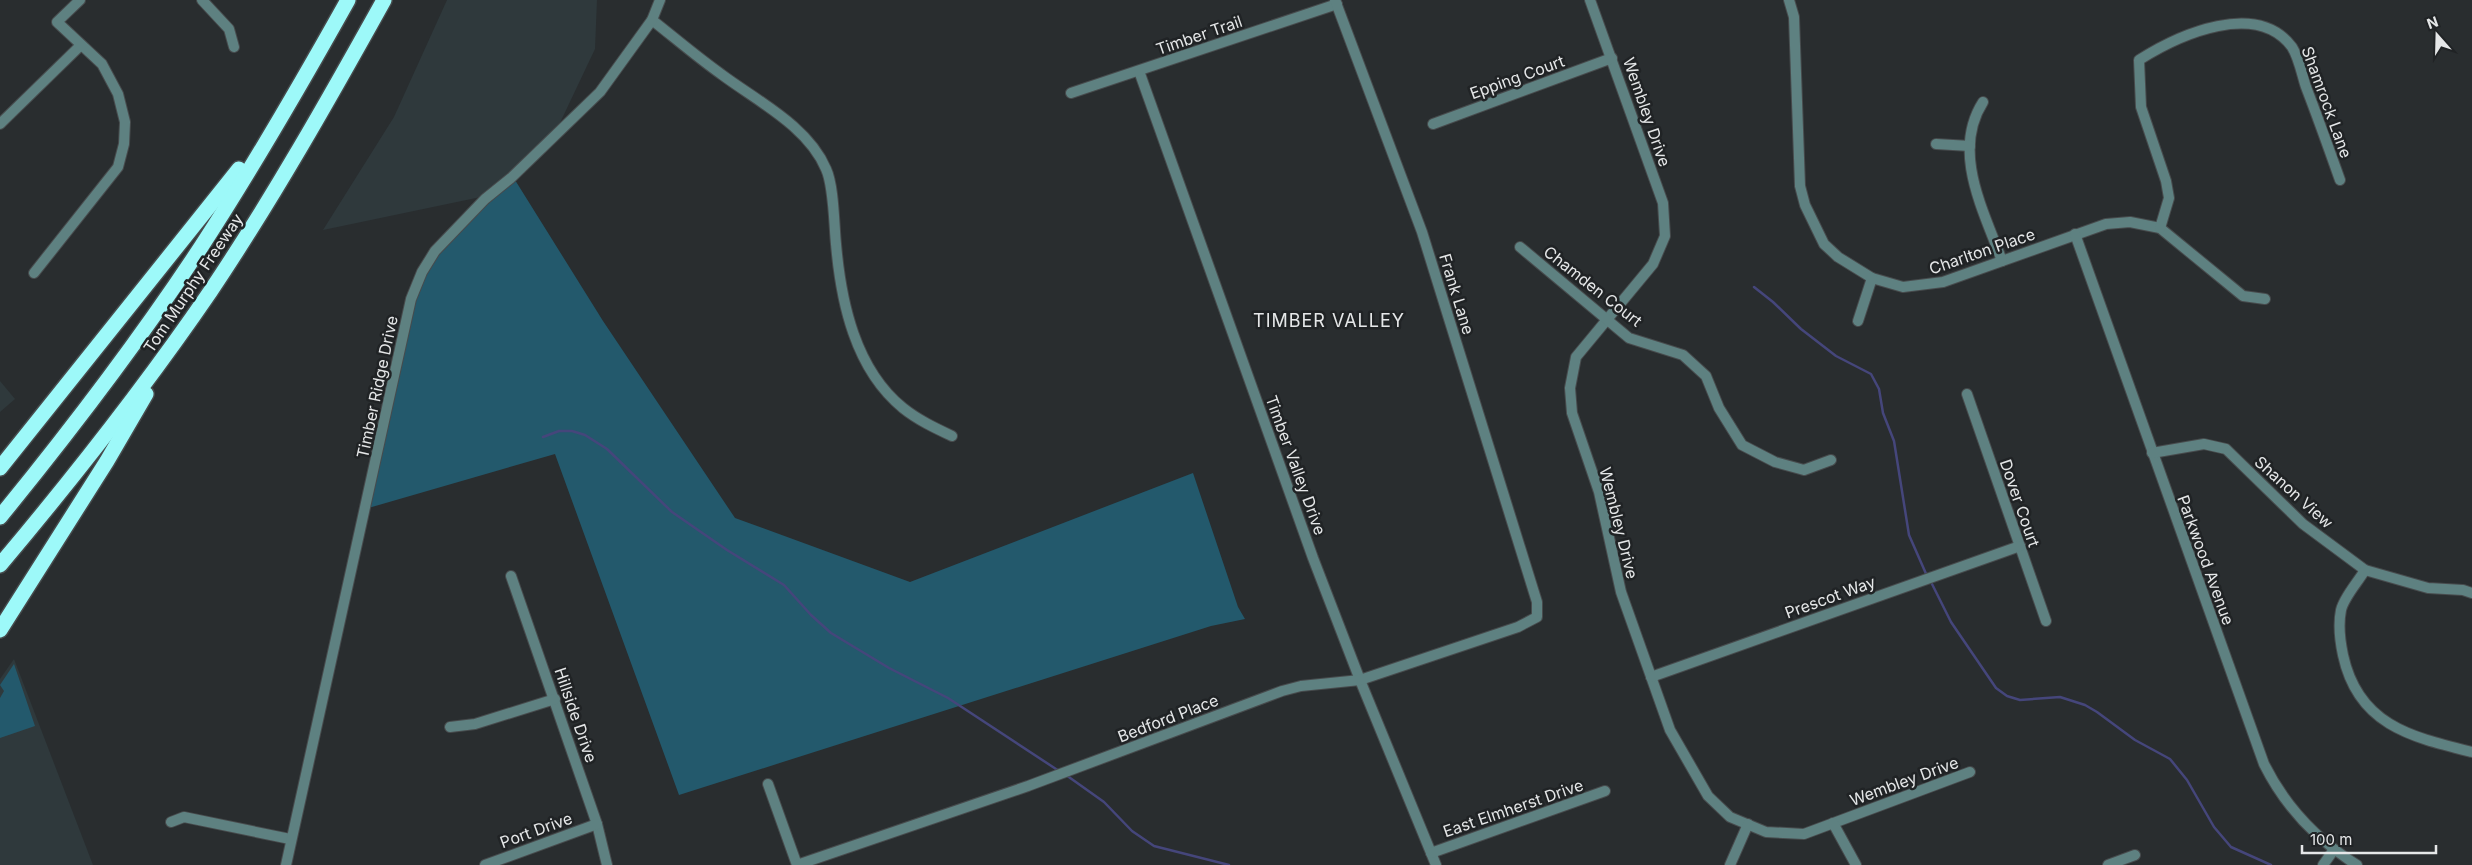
<svg xmlns="http://www.w3.org/2000/svg" width="2472" height="865" viewBox="0 0 2472 865" font-family="Inter,sans-serif">
<rect width="100%" height="100%" fill="#292d2f"/>
<g fill="#2f393c">
<polygon points="447,0 597,0 595,49 558,127 495,194 323,230 394,117"/>
<polygon points="0,381 15,399 0,412"/>
<polygon points="14,659 93,865 0,865 0,679"/>
</g>
<g fill="#23596c">
<polygon points="515,180 603,321 735,518 910,582 1193,473 1238,607 1245,619 1211,626 679,795 555,454 365,509 411,299 435,251"/>
<polygon points="14,664 35,726 0,738 0,698 4,691 0,685"/>
</g>
<g fill="none" stroke-linecap="round" stroke-linejoin="round">
<g stroke="#45467b" stroke-width="2.5">
<polyline points="1754,287 1773,302 1801,329 1836,356 1871,374 1879,389 1883,413 1894,441 1909,535 1927,576"/>
<polyline points="543,437 559,431 572,431 585,435 607,449 672,512 727,550 784,585 811,615 831,633 889,668 948,698 1059,771"/>
<polyline points="1930,580 1951,622 1996,688 2007,696 2020,700 2060,697 2085,705 2097,712 2135,740 2170,759 2187,780 2214,827 2231,847 2271,865"/>
<polyline points="1066,775 1104,802 1132,831 1154,846 1229,865"/>
</g>
<g stroke="#474b4d" stroke-width="12">
<g id="street">
<polyline points="202,0 229,29 234,47"/>
<polyline points="1590,0 1663,203 1665,236 1653,264 1576,357 1570,388 1572,413 1599,492 1621,592 1670,730 1708,796 1730,817 1766,832 1804,834 1970,772"/>
<polyline points="1789,0 1794,17 1800,186 1805,205 1824,244 1838,257 1872,278 1903,287 1943,282 2106,224 2130,222 2160,228 2243,296 2265,299"/>
<path d="M652 20C675 38 697 57 721 74 757 101 808 126 826 169 834 186 834 225 836 244 841 302 855 369 903 408 918 420 935 428 952 436"/>
<polyline points="1139,71 1313,558 1360,680 1436,865"/>
<polyline points="1071,93 1337,4"/>
<path d="M1983 102C1951 152 1984 211 2002 261"/>
<polyline points="0,124 81,45"/>
<polyline points="1433,124 1612,58"/>
<polyline points="1936,144 1970,146"/>
<path d="M2160 228 2169 198 2166 181 2141 107 2139 60C2180 34 2257 0 2292 47 2299 58 2302 75 2306 87 2318 118 2329 149 2340 180"/>
<path d="M2075 234 2264 764C2285 806 2317 840 2357 865"/>
<polyline points="1520,247 1629,338 1683,355 1706,376 1719,408 1742,445 1775,462 1804,470 1831,460"/>
<polyline points="34,273 118,167 124,144 125,122 118,94 102,64 57,22 80,0"/>
<polyline points="1858,321 1872,278"/>
<polyline points="1967,394 2046,621"/>
<polyline points="2152,453 2204,444 2226,449 2303,524 2365,570 2428,588 2463,590 2472,593"/>
<path d="M2365 570C2358 582 2344 597 2341 610 2338 625 2340 641 2343 655 2358 725 2411 737 2472 752"/>
<polyline points="511,576 597,824 607,865"/>
<polyline points="1651,677 2020,546"/>
<polyline points="450,727 475,724 555,699"/>
<polyline points="768,784 797,865"/>
<polyline points="171,822 184,817 290,839"/>
<polyline points="1833,823 1856,865"/>
<polyline points="1431,853 1605,791"/>
<polyline points="286,865 411,299 422,272 435,251 485,199 511,178 600,92 652,20 660,0"/>
<polyline points="485,865 597,824"/>
<polyline points="797,865 1028,786 1282,691 1301,686 1360,680 1518,627 1537,617 1537,602 1422,232 1335,0"/>
<polyline points="1730,865 1748,824"/>
<polyline points="2108,865 2135,855"/>
<polyline points="2323,865 2333,851"/>
</g>
</g>
<g stroke="#474b4d" stroke-width="18">
<g id="highway">
<polyline points="0,468 239,169"/>
<path d="M0 517C71 430 139 341 201 247 253 167 301 84 348 0"/>
<path d="M0 565C74 477 145 387 210 292 273 198 329 99 384 0"/>
<polyline points="0,630 107,461 146,394"/>
</g>
</g>
<use href="#street" stroke="#5e8181" stroke-width="10"/>
<use href="#highway" stroke="#9df9f9" stroke-width="15"/>
</g>
<g text-anchor="middle" stroke-width="5" stroke-linejoin="round" paint-order="stroke">
<g font-size="16" fill="#e5e7e8" stroke="#202325">
<text transform="translate(1199 35) rotate(-19)" y="6">Timber Trail</text>
<text transform="translate(1517 77) rotate(-20)" y="6">Epping Court</text>
<text transform="translate(2327 102) rotate(70)" y="6">Shamrock Lane</text>
<text transform="translate(1647 112) rotate(71)" y="6">Wembley Drive</text>
<text transform="translate(1982 251) rotate(-19)" y="6">Charlton Place</text>
<text transform="translate(193 283) rotate(-56)" y="6">Tom Murphy Freeway</text>
<text transform="translate(1593 286) rotate(38)" y="6">Chamden Court</text>
<text transform="translate(1457 294) rotate(73)" y="6">Frank Lane</text>
<text transform="translate(377 387) rotate(-78)" y="6">Timber Ridge Drive</text>
<text transform="translate(1296 465) rotate(70)" y="6">Timber Valley Drive</text>
<text transform="translate(2294 492) rotate(42)" y="6">Shanon View</text>
<text transform="translate(2020 503) rotate(71)" y="6">Dover Court</text>
<text transform="translate(1619 523) rotate(76)" y="6">Wembley Drive</text>
<text transform="translate(2206 560) rotate(70)" y="6">Parkwood Avenue</text>
<text transform="translate(1830 597) rotate(-20)" y="6">Prescot Way</text>
<text transform="translate(576 715) rotate(71)" y="6">Hillside Drive</text>
<text transform="translate(1168 718) rotate(-21)" y="6">Bedford Place</text>
<text transform="translate(1904 781) rotate(-20)" y="6">Wembley Drive</text>
<text transform="translate(1513 808) rotate(-19)" y="6">East Elmherst Drive</text>
<text transform="translate(536 830) rotate(-20)" y="6">Port Drive</text>
</g>
<g font-size="18" letter-spacing="1" fill="#e5e7e8" stroke="#202325">
<text x="1329" y="327">TIMBER VALLEY</text>
</g>
</g>
<g transform="translate(2437 35) rotate(340)" stroke="#202325" stroke-width="4" paint-order="stroke">
<path d="M0-4L9 19L0 12L-9 19Z" fill="#e5e7e8"/>
<text y="-8" font-size="14" font-weight="bold" text-anchor="middle" fill="#e5e7e8">N</text>
</g>
<path d="M2302 845v8h134v-8" fill="none" stroke="#e5e7e8" stroke-width="2.5"/>
<text x="2310" y="845" font-size="15" fill="#e5e7e8" stroke="#202325" stroke-width="4" paint-order="stroke">100 m</text>
</svg>
